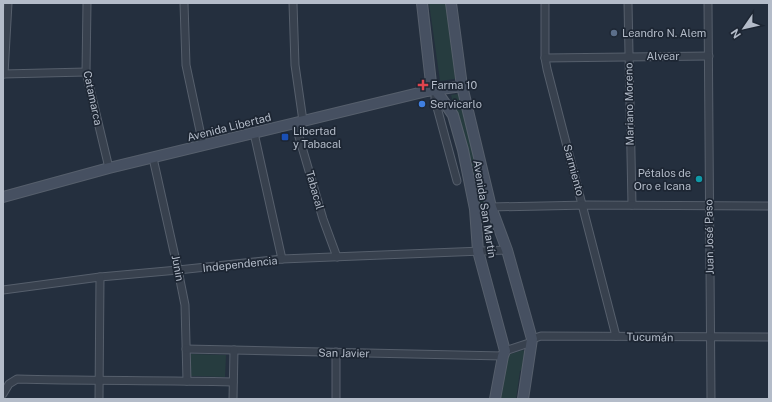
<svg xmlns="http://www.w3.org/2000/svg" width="772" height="402" viewBox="0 0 772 402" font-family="'Public Sans',sans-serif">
<rect width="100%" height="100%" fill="#242f3e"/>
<g fill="#263c3f">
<polygon points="429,3 449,3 461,78 440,81"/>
<polygon points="458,94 490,205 479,205 451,95"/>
<polygon points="522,350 525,351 525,368 520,371 516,399 499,399 508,355"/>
<polygon points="191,354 226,355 225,377 191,376"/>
</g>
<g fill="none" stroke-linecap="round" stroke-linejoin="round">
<g stroke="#565f6c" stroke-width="9">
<g id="street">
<polyline points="87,3 86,72 109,168"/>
<polyline points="184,3 186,65 203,145"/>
<polyline points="293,3 295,65 303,121"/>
<polyline points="545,3 545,58 547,69 616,336"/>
<polyline points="628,3 632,205"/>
<polyline points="708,3 711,399"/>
<polyline points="545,58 709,56"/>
<polyline points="3,74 86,72"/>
<polyline points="4,74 8,3"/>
<polyline points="435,90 435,100 457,181"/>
<polyline points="295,123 323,219 337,257"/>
<polyline points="254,133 282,259"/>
<polyline points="153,158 178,270 185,305 187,381"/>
<polyline points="475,209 491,207 588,205 769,206"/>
<polyline points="3,290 100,277 178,270 282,259 507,250"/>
<polyline points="532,339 541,336 769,337"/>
<polyline points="186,349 503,356"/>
<polyline points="505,351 532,342"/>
<polyline points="336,352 336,399"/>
<path d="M3 394 9 384 17 379C89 381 162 380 233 382"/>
<polyline points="99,399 100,277"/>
<polyline points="233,399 234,350"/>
</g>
</g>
<g stroke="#565f6c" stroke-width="12">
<g id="secondary">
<polyline points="422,3 431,83 453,115 463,150 475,209 478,251 505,351 503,356 495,399"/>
<polyline points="451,3 462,86 491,207 507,250 532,339 523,399"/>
<polyline points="3,197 109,168 295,123 427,91 462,86"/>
</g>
</g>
<use href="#street" stroke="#38414e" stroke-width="7"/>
<use href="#secondary" stroke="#465061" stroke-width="10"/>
</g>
<circle fill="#5c6f8a" stroke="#1d2633" stroke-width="1.5" cx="614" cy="33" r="4"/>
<path fill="#e0444e" stroke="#1d2633" stroke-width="1.5" d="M421 79h4v4h4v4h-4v4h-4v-4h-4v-4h4z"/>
<circle fill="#3f7fe0" stroke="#1d2633" stroke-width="1.5" cx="422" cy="104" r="4"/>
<rect fill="#1a4fb4" stroke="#1d2633" stroke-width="1.5" x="281" y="133" width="8" height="8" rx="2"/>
<circle fill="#0f9aa8" stroke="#1d2633" stroke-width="1.5" cx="699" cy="179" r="4"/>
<g text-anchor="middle" stroke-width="3.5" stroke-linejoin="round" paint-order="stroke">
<g font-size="11" fill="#b4bcc9" stroke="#1d2633" text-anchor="start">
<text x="622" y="37">Leandro N. Alem</text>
<text x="431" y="89">Farma 10</text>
<text x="430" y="108">Servicarlo</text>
<text x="293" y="135">Libertad<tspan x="293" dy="13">y Tabacal</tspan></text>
<text x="691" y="177" text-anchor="end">Pétalos de<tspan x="691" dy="13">Oro e Icana</tspan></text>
</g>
<g font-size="11" fill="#b4bcc9" stroke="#1d2633">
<text x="663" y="60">Alvear</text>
<text transform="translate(93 98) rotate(78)" y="4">Catamarca</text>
<text transform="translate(629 104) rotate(-91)" y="4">Mariano Moreno</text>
<text transform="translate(229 127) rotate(-14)" y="4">Avenida Libertad</text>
<text transform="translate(574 170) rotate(75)" y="4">Sarmiento</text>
<text transform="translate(315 190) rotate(74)" y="4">Tabacal</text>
<text transform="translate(485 209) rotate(81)" y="4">Avenida San Martín</text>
<text transform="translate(709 237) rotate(-91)" y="4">Juan José Paso</text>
<text transform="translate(240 264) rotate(-6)" y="4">Independencia</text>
<text transform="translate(178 268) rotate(79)" y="4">Junin</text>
<text transform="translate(650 337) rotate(1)" y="4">Tucumán</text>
<text transform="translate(344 353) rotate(1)" y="4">San Javier</text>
</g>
</g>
<rect width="772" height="402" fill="none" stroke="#b4bcc9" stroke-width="8"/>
<g transform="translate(744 28) rotate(236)" stroke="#1d2633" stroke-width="3" paint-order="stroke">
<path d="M0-3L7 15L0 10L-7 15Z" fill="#b4bcc9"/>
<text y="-6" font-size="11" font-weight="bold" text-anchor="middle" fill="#b4bcc9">N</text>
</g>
</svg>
